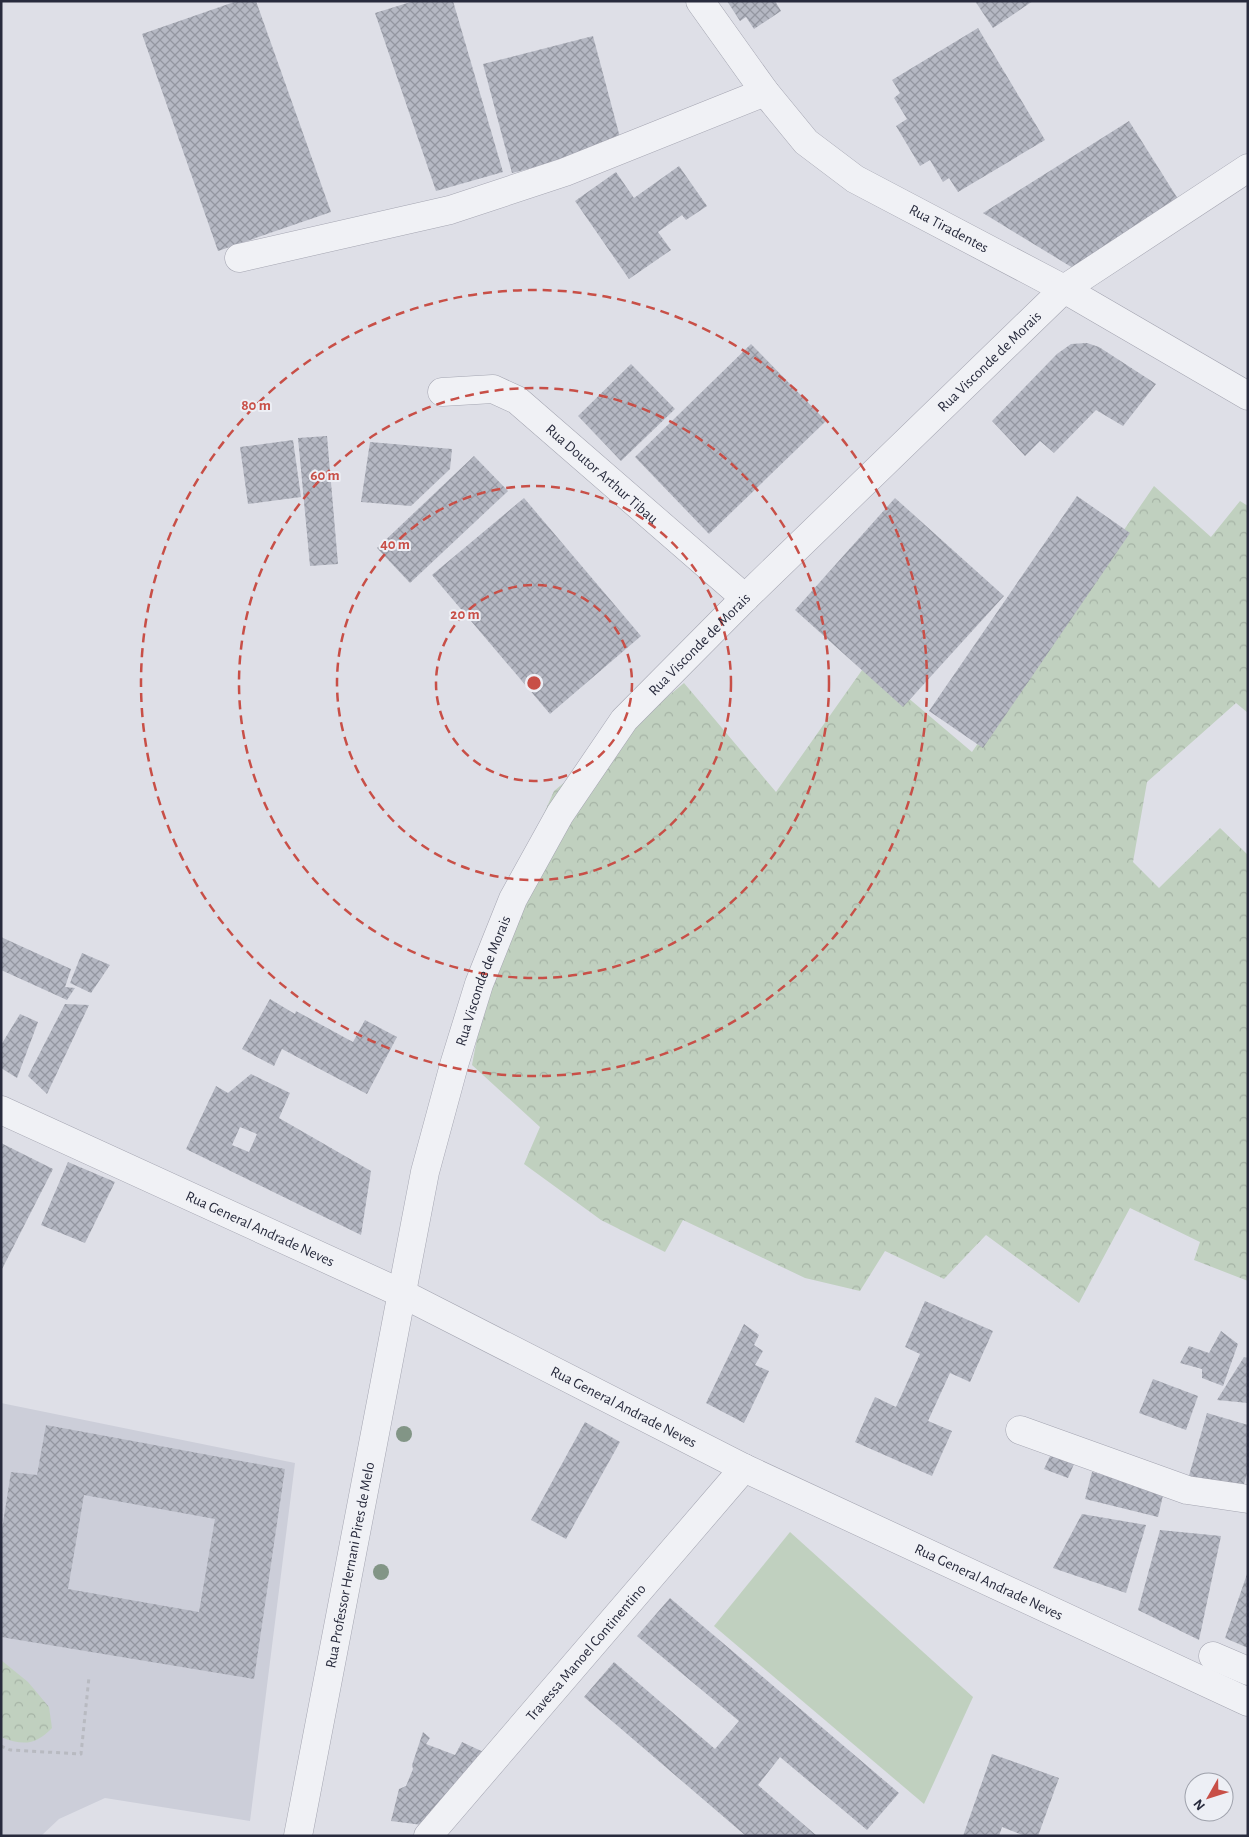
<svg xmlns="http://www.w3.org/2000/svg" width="1249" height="1837" viewBox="0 0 1249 1837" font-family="'Alegreya Sans',sans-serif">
<defs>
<pattern id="forest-crowns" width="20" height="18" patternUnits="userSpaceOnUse" patternTransform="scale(1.25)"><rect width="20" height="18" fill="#c0d0bf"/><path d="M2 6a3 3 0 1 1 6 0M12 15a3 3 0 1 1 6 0" fill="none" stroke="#a5b3a5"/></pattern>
<pattern id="building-cross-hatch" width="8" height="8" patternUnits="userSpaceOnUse" patternTransform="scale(1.25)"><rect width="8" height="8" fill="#b5b8c3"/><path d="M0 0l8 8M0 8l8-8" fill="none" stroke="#9396a0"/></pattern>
</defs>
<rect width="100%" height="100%" fill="#dedfe7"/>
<polygon fill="#ccced9" points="1,1403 295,1463 250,1821 105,1798 59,1819 41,1836 1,1836"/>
<g fill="url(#forest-crowns)">
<polygon points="1154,486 1211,537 1240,501 1248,506 1248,713 1236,703 1147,782 1133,862 1159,888 1220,828 1248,855 1248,1281 1194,1260 1200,1242 1130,1208 1079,1303 986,1235 944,1279 885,1251 860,1291 805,1278 683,1220 665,1252 601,1220 524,1164 540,1127 472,1065 501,910 554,791 684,683 776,792 867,663 972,752"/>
<path d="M1 1660 28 1682 49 1707 52 1728C36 1745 23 1746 1 1737Z"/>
</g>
<polygon fill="#c0d0bf" points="790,1532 973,1697 924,1804 714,1626"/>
<g fill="url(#building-cross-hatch)" fill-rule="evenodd">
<polygon points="237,1 256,1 331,212 218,251 142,34"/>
<polygon points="414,1 453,1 503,172 436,191 375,13"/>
<polygon points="727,1 775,1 781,11 754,29 746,17 740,21"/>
<polygon points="975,1 1033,1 993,28"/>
<polygon points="978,28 1045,140 958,192 949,178 943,182 930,160 920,166 896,126 907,119 894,98 900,93 892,80"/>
<polygon points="593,36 622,145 512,173 483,64"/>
<polygon points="1129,121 1178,199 1073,268 983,213"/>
<polygon points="679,166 707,206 686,220 682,215 658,232 671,250 629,279 575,201 616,172 634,198"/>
<polygon points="1087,343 1099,347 1156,384 1123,426 1096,410 1054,453 1040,441 1025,456 992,421 1057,354 1071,344"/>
<polygon points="751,344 826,421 709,534 635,457"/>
<polygon points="631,364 675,409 621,461 578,416"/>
<polygon points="327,436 338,564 310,566 298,438"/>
<polygon points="293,440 301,497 248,504 240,447"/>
<polygon points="370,442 452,449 450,469 411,506 361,502"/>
<polygon points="474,456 508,491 410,583 377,548"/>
<polygon points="1077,496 1130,533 983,748 929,711"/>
<polygon points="524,498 641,636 550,714 432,575"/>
<polygon points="895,498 1004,596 903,707 795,610"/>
<polygon points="1,937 71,969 65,987 75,988 67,1000 1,970"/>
<polygon points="82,953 110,965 91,993 70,983"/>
<polygon points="270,999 295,1014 296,1011 353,1042 365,1020 397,1037 367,1094 282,1049 274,1066 242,1049"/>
<polygon points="65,1004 89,1005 47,1094 28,1076"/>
<polygon points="20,1014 38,1022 17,1078 1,1068 1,1045"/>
<path d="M251 1074 290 1093 279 1118 371 1171 361 1235 186 1149 216 1086 228 1093ZM240 1127 257 1134 249 1152 232 1145Z"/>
<polygon points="1,1143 53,1169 1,1271"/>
<polygon points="68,1162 115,1182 85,1243 41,1225"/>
<polygon points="925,1301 993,1331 970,1382 950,1373 928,1421 952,1431 932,1476 855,1442 875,1397 896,1407 920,1354 905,1347"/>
<polygon points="744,1324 759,1335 754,1345 763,1351 755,1365 769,1371 744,1423 706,1403"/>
<polygon points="1221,1331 1238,1344 1223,1386 1202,1378 1202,1369 1180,1363 1189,1346 1209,1353"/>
<polygon points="1244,1357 1248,1358 1248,1403 1217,1400"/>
<polygon points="1153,1379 1198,1396 1186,1430 1139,1413"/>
<polygon points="1207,1413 1248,1425 1248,1470 1241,1495 1188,1479"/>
<polygon points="585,1422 620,1442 566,1539 531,1520"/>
<path d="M46 1425 285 1469 254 1679 1 1637V1536L11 1472 37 1475ZM84 1495 215 1519 199 1612 68 1589Z"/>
<polygon points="1051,1454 1074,1464 1068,1478 1044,1469"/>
<polygon points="1092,1472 1164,1491 1158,1517 1085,1499"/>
<polygon points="1082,1514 1146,1525 1126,1593 1053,1568"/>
<polygon points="1160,1530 1221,1536 1199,1640 1138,1610"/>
<polygon points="1247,1574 1248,1574 1248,1648 1225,1638"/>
<polygon points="670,1598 899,1793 867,1830 780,1757 758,1785 817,1836 746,1836 584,1697 614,1662 715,1749 739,1721 637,1636"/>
<polygon points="423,1732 430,1738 426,1744 455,1755 462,1742 492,1756 430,1826 391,1821 399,1789 406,1786 413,1769 412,1765"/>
<polygon points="992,1754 1059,1778 1038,1836 1025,1836 1002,1827 999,1836 963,1836"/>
</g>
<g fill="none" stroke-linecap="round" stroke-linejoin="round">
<g stroke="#a4a5b1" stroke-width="29">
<g id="minor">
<path id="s1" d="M700 1 765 92 806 142 855 179 1064 289 1248 396"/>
<polyline points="239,258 450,210 565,172 765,92"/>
<path id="s2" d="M442 392 493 389 517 400 745 598"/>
<path id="s3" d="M1 1110 401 1293 744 1468 1248 1702"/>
<polyline points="1020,1430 1187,1490 1248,1499"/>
<polyline points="1213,1656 1248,1671"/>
<path id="s4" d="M298 1836 425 1172 454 1065 479 984 513 899 560 814 624 720 745 598 1064 289 1248 168"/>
<path id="s5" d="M428 1836 744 1468"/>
</g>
</g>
<polyline stroke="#b8bac1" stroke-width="3" stroke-dasharray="4 4" stroke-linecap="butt" points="1,1746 10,1750 81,1754 89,1677"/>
<use href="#minor" stroke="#f0f1f5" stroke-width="28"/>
</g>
<g fill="#829586">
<circle cx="404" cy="1434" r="8"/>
<circle cx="381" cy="1572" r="8"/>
</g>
<g fill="none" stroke="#c84f47" stroke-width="2.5" stroke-dasharray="9 6">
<circle cx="534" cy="683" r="98"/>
<circle cx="534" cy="683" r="197"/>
<circle cx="534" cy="683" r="295"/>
<circle cx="534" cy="683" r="393"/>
</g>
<g text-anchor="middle" stroke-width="4" stroke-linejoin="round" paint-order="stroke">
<g font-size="15" fill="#282b3d" stroke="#edeff5">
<text dy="5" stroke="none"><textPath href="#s1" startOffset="344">Rua Tiradentes</textPath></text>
<text dy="5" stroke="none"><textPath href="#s4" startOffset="1686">Rua Visconde de Morais</textPath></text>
<text dy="5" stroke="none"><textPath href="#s2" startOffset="190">Rua Doutor Arthur Tibau</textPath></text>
<text dy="5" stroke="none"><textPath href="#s4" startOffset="1281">Rua Visconde de Morais</textPath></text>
<text dy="5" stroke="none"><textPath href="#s4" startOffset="876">Rua Visconde de Morais</textPath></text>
<text dy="5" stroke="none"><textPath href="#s3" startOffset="285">Rua General Andrade Neves</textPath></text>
<text dy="5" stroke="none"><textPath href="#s3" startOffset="690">Rua General Andrade Neves</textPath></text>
<text dy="5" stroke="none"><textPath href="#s4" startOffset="276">Rua Professor Hernani Pires de Melo</textPath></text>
<text dy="5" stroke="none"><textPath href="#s3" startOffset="1095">Rua General Andrade Neves</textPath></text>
<text dy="5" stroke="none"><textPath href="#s5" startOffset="242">Travessa Manoel Continentino</textPath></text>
</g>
</g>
<circle cx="534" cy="683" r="8" fill="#c84f47" stroke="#edeff5" stroke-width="2.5"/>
<g font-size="15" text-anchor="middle" font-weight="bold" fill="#c84f47" stroke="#edeff5" stroke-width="4" stroke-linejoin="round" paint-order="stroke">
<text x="256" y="410">80 m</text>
<text x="325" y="480">60 m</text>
<text x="395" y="549">40 m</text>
<text x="465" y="619">20 m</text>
</g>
<rect width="1249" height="1837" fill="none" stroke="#282b3d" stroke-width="5"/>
<g transform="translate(1209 1797) rotate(231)"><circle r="24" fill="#edeff5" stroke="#9ea1ab"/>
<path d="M0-4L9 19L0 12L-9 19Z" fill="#c84f47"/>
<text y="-8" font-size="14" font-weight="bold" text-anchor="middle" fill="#282b3d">N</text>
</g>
</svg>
